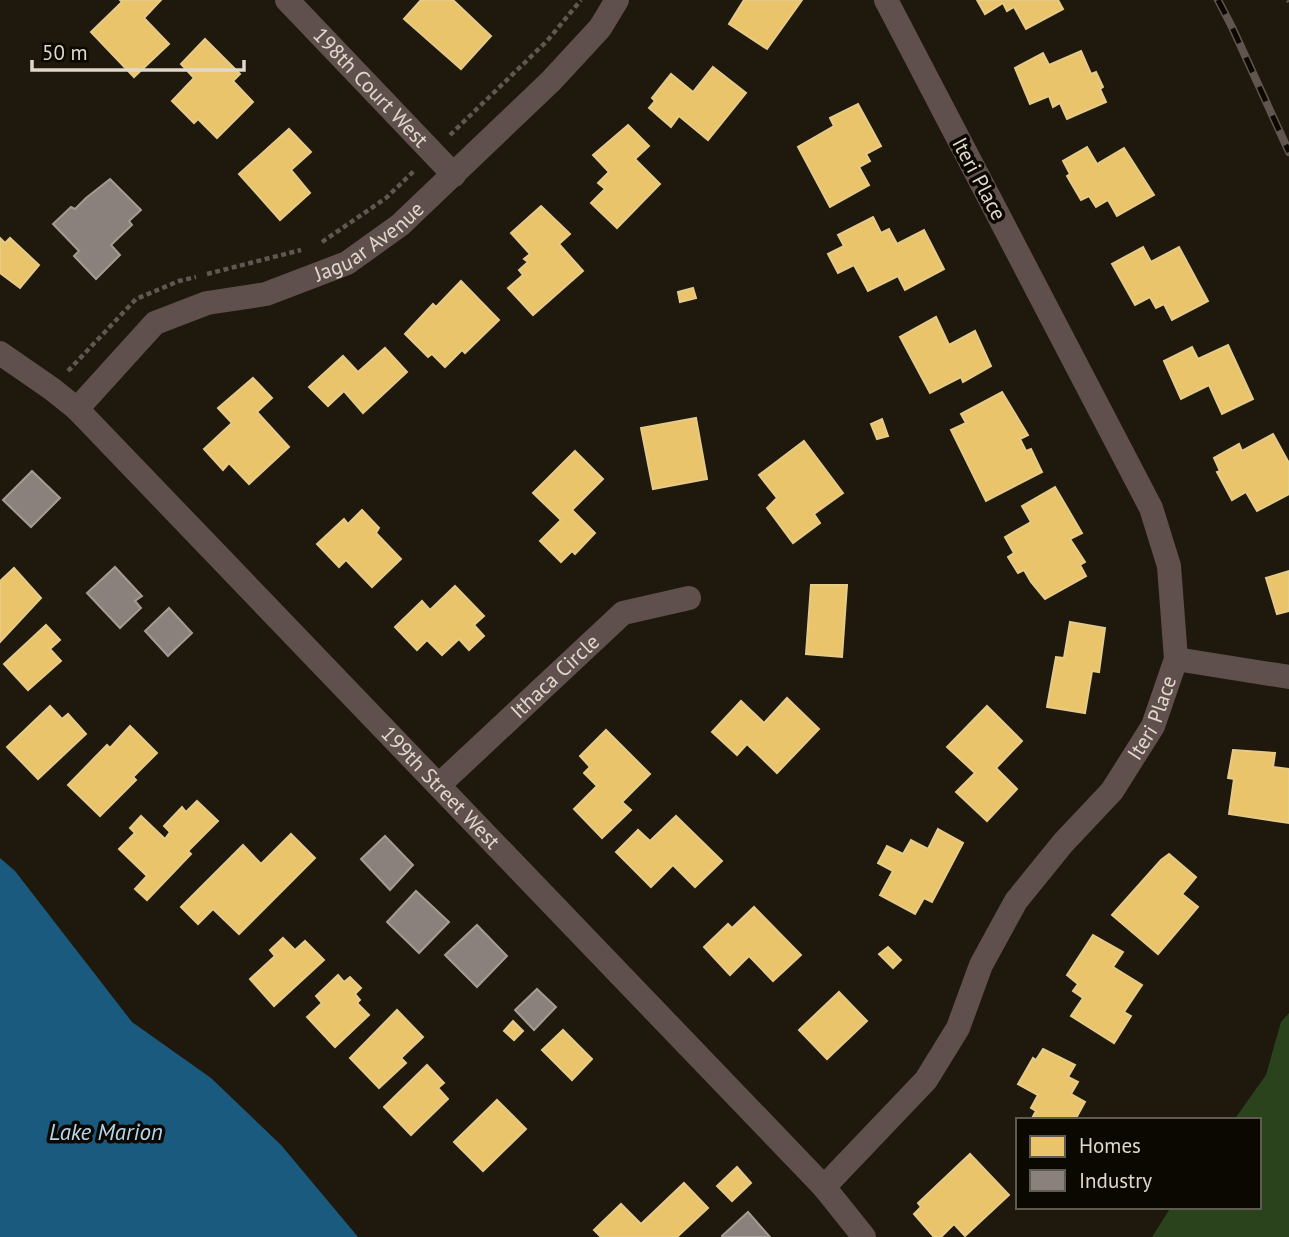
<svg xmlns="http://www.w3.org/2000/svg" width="1289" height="1237" viewBox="0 0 1289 1237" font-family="'PT Sans',sans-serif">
<rect width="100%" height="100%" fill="#1f190d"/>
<polygon fill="#2b431c" points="1289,1013 1289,1237 1152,1237 1171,1207 1259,1207 1259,1120 1234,1120 1266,1075 1281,1022"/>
<polygon fill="#1a5a7f" points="0,858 15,871 132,1022 211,1078 281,1145 358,1237 0,1237"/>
<g fill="#e9c46a" stroke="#e6ca87" stroke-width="2">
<polygon points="120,0 161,0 144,18 169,44 134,77 91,32 122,2"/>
<polygon points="421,0 453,0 491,36 461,69 404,19"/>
<polygon points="744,0 802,0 767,49 729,24"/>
<polygon points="977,0 1058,0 1063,9 1026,29 1014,7 1007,11 1003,3 985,14"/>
<polygon points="205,39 240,74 233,81 253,102 217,138 198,119 194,123 172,101 194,78 181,64"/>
<polygon points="1081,51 1091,74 1096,72 1103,87 1100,89 1106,102 1067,119 1060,103 1053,107 1049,96 1030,104 1015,68 1043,53 1049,65"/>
<polygon points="713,67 746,93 708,140 679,116 671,127 649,108 655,101 652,98 671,74 693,92"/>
<polygon points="858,104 881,146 866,154 870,161 859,167 869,185 830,207 798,147 834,126 830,118"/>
<polygon points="628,125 649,146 635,159 660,184 617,228 591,203 605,189 598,183 609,172 593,155"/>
<polygon points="289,129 311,152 291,170 310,193 280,220 239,174"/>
<polygon points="1087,147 1097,164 1124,148 1154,195 1117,216 1108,200 1096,207 1089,196 1081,200 1067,176 1070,174 1063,161"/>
<polygon points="541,206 570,234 559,244 583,271 533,315 508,288 523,275 519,270 528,262 524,259 530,254 511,233"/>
<polygon points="873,217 881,233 889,229 897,244 924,230 944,269 905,290 898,276 868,291 854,265 838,273 828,254 844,246 838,235"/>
<polygon points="0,238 5,243 10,238 39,265 20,288 0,273"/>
<polygon points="1143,247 1151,262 1179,247 1208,301 1172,320 1164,304 1156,308 1150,297 1135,305 1112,264"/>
<polygon points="461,281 499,320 465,353 462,350 445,367 432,354 428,357 405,334 433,304 436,307"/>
<polygon points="693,288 696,298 680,302 678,292"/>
<polygon points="936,317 949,345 975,331 991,366 963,382 961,377 930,393 900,337"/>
<polygon points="1228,345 1253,399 1222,414 1209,385 1181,399 1164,361 1192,347 1198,359"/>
<polygon points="385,348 407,372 363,413 344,391 328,406 309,387 343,356 358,372"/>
<polygon points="253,378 272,398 257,412 289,447 249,484 229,463 223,470 204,449 232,423 218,408"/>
<polygon points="1002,392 1028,435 1020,439 1026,451 1031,449 1042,472 986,501 951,430 966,423 961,414"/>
<polygon points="696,418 707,479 653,489 641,428"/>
<polygon points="882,419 888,436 877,439 871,424"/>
<polygon points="1273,434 1289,463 1289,494 1257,511 1246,492 1232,500 1217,472 1220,471 1214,458 1239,444 1242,451"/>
<polygon points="804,441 843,493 814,514 820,523 793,543 767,508 777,498 759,475"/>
<polygon points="575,451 603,479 572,510 595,533 575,554 572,551 561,562 540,541 561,520 533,493"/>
<polygon points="1055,487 1082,533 1070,539 1085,562 1080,565 1086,576 1045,599 1031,582 1024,570 1018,573 1008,557 1014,553 1005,537 1031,522 1022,506"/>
<polygon points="362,510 379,528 376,533 401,559 372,587 346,560 339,567 317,544 344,519 348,524"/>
<polygon points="14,568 41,598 0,642 0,581"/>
<polygon points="1289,571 1289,611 1277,614 1266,578"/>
<polygon points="811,585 847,585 842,657 806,654"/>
<polygon points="455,586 484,616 474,625 484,636 469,650 459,639 442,655 427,640 417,650 395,627 422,601 430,610"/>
<polygon points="1070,622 1105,628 1099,672 1092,671 1085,713 1047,707 1056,657 1064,658"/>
<polygon points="46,625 60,640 50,649 61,661 28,690 4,664"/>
<polygon points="787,698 819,729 777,773 747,744 737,755 712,732 741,701 764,723"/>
<polygon points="50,706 62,719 68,714 86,734 38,779 7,747"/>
<polygon points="987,706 1022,741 996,768 1017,789 987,821 956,792 975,773 947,747"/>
<polygon points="130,726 157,753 133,777 136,780 100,816 68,785 107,745 110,748"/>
<polygon points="606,730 650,774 622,802 631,810 602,838 574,809 597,786 584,773 590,767 580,756"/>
<polygon points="1233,750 1275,753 1273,767 1289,769 1289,823 1229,814 1234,779 1228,778"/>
<polygon points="197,801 218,821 188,851 191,854 147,900 135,889 147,876 119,849 135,833 130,828 141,816 165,839 170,832 164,826 182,807 186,812"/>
<polygon points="676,816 722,861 695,887 673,865 651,887 616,852 638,830 650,841"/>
<polygon points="938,829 963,843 932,902 924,898 915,914 880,895 893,871 878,863 887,846 903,854 911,840 928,849"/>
<polygon points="291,834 315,858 239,934 213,909 198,924 181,907 243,845 261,864"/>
<polygon points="1169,854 1196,877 1182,894 1198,907 1158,954 1112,915 1161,860"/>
<polygon points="754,907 801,955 773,981 749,956 730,975 704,947 728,924 732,928"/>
<polygon points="1093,935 1123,952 1113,967 1142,985 1124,1012 1131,1016 1114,1043 1071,1016 1083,998 1073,991 1078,984 1067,975"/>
<polygon points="283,938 295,950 305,941 324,960 274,1006 250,979 275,956 270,950"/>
<polygon points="888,947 901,960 893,968 879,954"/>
<polygon points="338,975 344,982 350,977 361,988 355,994 360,1000 357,1003 369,1015 335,1047 307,1017 322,1003 316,996"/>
<polygon points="839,992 867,1021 827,1059 799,1030"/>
<polygon points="397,1010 423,1037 401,1058 406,1063 379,1088 350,1058"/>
<polygon points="513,1021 523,1031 514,1040 504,1031"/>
<polygon points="563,1030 592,1059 572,1080 542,1050"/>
<polygon points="1043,1049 1075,1065 1068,1077 1078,1082 1071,1094 1085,1102 1075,1120 1031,1120 1036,1111 1031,1108 1038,1095 1018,1084 1033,1058 1036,1060"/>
<polygon points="427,1065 444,1083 438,1088 448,1099 411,1135 384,1107"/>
<polygon points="497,1100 526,1129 483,1171 454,1142"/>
<polygon points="970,1154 1009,1195 965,1236 954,1224 941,1237 934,1237 914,1214 921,1207 918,1203"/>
<polygon points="737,1167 751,1183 732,1201 717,1186"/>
<polygon points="684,1183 708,1208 677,1237 601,1237 594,1230 621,1204 641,1224"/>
</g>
<g fill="#8a817c" stroke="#a49b93" stroke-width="2">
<polygon points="110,179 141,210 129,221 132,225 111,245 120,255 96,279 74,256 79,251 53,224 71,207 75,209 86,198"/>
<polygon points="32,471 60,498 31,527 3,500"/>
<polygon points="115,567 142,596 135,601 141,608 120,628 87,593"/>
<polygon points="169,608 192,633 168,656 145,631"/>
<polygon points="385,836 413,865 390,890 361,859"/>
<polygon points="416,891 449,922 419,953 387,922"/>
<polygon points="477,925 507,956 477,987 445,955"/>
<polygon points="537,989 556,1007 534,1030 515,1010"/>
<polygon points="748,1212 770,1237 722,1237 722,1236"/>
</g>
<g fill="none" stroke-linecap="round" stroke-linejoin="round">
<g stroke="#615752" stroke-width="4.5" stroke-dasharray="5 3.5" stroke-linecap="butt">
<polyline points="1288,0 1289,2"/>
<polyline points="450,135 547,41 581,0"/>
<polyline points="322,242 386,198 414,171"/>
<polyline points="207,274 301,250"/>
<polyline points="68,371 136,299 179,281 196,277"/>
</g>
<g stroke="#60504d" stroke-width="24">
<path id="s1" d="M287 0 454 175"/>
<path id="s2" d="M0 353 52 389 77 409 824 1187 864 1237"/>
<path id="s3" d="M77 409 155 323 207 303 266 294 347 263 400 225 551 81 600 28 617 0"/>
<polyline points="1176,659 1289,677"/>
<path id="s4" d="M439 785 623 613 689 598"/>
<path id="s5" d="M824 1187 926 1080 958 1028 981 965 1016 901 1063 843 1112 791 1153 726 1176 659 1169 566 1151 508 886 0"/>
</g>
<g stroke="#60554f" stroke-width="8">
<polyline id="rail" points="1218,0 1232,27 1289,152"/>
</g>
<use href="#rail" stroke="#0b0701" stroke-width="5" stroke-dasharray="16" stroke-linecap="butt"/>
</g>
<g text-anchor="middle" stroke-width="7" stroke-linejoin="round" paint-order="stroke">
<g font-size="21" fill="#e0d8ca" stroke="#0b0701">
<text dy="7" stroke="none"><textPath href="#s1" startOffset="121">198th Court West</textPath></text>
<text transform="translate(979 179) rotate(62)" y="7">Iteri Place</text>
<text dy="7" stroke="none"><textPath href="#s3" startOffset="348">Jaguar Avenue</textPath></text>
<text dy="7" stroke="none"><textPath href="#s4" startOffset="159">Ithaca Circle</textPath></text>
<text dy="7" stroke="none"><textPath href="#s5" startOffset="579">Iteri Place</textPath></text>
<text dy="7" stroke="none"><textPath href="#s2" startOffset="620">199th Street West</textPath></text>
</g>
<g font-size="23" font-style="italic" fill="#b5d7f0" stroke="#0b0701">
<text x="106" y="1140">Lake Marion</text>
</g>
</g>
<rect x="1016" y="1118" width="245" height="91" fill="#0b0701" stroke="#605b51" stroke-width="2"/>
<rect x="1030" y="1136" width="35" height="21" fill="#e9c46a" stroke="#605b51" stroke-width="2"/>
<text x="1079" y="1153" font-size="21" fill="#e0d8ca">Homes</text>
<rect x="1030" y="1170" width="35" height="21" fill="#8a817c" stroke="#605b51" stroke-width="2"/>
<text x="1079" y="1188" font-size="21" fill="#e0d8ca">Industry</text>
<path d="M32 60v10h212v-10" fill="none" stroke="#e0d8ca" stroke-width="3.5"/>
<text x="42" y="60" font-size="21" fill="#e0d8ca" stroke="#0b0701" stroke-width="5" paint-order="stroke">50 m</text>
</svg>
